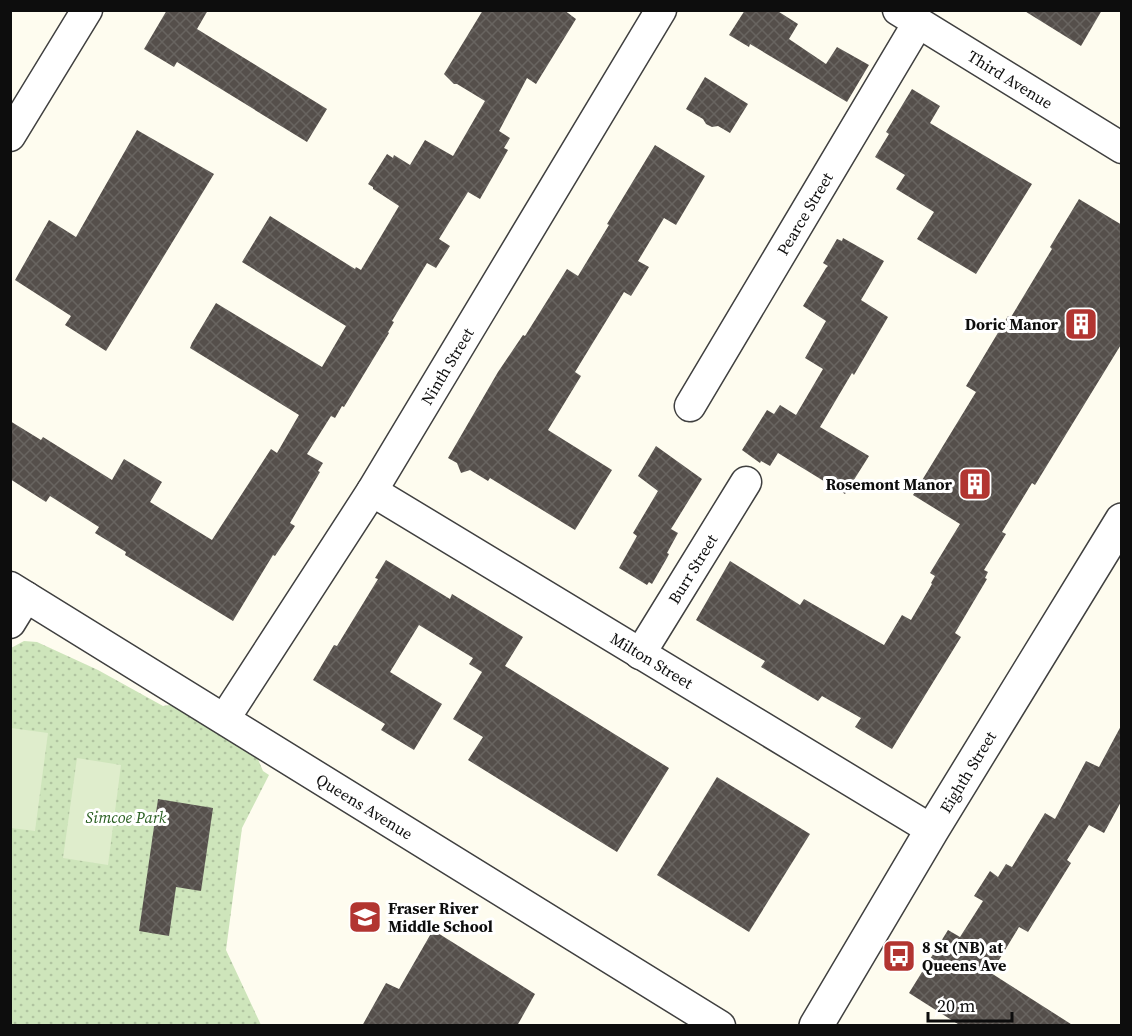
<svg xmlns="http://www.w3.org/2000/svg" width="1132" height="1036" viewBox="0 0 1132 1036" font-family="'Source Serif 4',serif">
<defs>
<pattern id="park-dots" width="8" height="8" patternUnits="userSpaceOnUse" patternTransform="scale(1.5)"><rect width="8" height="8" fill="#cee5bb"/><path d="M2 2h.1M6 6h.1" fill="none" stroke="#b0c3a0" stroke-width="1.8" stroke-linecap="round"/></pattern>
<pattern id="building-cross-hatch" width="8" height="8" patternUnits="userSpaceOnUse" patternTransform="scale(1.5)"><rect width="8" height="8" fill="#554f4b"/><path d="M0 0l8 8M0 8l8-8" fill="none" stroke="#686460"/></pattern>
</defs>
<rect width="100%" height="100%" fill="#fefcef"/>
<polygon fill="url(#park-dots)" points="24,641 37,642 98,670 163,706 176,704 254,750 263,771 269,775 242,828 226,950 261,1025 11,1025 11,648"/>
<g fill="#dfedcc">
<polygon points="11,728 48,733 35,831 11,828"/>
<polygon points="77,758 121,765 108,865 63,858"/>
</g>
<g fill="url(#building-cross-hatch)">
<polygon points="167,10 208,10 197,29 327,109 307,142 177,62 174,67 144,49"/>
<polygon points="483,10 564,10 576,19 536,84 527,78 499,131 510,138 504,148 508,150 480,199 468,192 439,239 450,246 436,268 427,263 392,321 394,322 388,332 389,333 344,407 342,406 335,418 331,416 307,454 323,463 318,471 320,472 290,523 295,526 275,556 273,555 233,621 125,555 126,552 95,533 99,527 50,496 46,502 10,479 10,421 41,440 43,437 112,480 124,459 162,482 150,502 212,540 271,449 277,453 299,415 190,348 192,343 216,303 322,367 346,326 242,262 270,216 355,269 356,267 361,270 399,206 373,189 373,187 368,184 387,154 393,158 394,155 410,165 425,140 453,156 485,101 457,84 454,84 444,74"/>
<polygon points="745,10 776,10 798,24 789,39 826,64 837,47 869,65 847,102 750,44 749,47 729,35"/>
<polygon points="1023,10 1102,10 1081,46"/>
<polygon points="705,77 748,104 730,133 718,126 712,127 706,124 703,119 686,109"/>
<polygon points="912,89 940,106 930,123 1032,184 976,274 917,239 934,212 896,189 905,175 875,157 889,134 886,132"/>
<polygon points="137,130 214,174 106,351 65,325 71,316 15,280 49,220 76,237"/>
<polygon points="655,145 705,176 676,225 664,218 638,261 649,267 631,296 624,292 575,372 581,376 548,430 612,470 575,530 490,478 488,481 470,470 461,473 457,463 448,458 498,372 523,335 525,336 567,269 578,276 609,225 607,224"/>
<polygon points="1079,199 1122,225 1122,343 1035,485 1032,483 1002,532 1006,534 984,570 988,572 985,578 987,579 955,633 961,637 892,749 855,727 861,718 822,696 818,701 788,683 761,667 765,661 696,620 730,561 800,605 804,599 884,645 902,615 911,620 932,584 931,583 935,576 930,573 960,524 913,495 976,392 966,386 1008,316 1011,317 1052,249 1050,247"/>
<polygon points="843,238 884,261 861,300 888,317 854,375 852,373 820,427 869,456 845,494 778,453 770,466 761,461 760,463 742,450 767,410 774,414 780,405 796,415 823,369 805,358 826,321 803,306 826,268 828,266 823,263 837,239 842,241"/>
<polygon points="656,446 702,479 671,529 678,533 667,553 669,554 667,558 652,584 649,582 647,585 619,568 637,536 633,533 658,491 638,476"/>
<polygon points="386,560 450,599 452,594 523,637 505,666 669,768 617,852 468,760 483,737 453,719 482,672 469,664 473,658 419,625 390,672 442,704 414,750 381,730 385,724 313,680 334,645 337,646 378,579 375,578"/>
<polygon points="1122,724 1122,800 1104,833 1089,825 1067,860 1071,863 1028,932 1019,927 991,973 1074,1026 961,1026 909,993 948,930 960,937 983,901 974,896 990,871 998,877 1006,864 1012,867 1045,813 1055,819 1086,761 1099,767"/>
<polygon points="717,777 810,834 749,932 657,875"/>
<polygon points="158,799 213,808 201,891 176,887 169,936 139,931"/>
<polygon points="433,930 535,994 517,1026 362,1026 386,983 399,989"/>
</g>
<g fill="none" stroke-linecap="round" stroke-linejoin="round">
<g stroke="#404040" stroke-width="33">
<g id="minor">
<path id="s1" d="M898 10 1122 148"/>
<polyline points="10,136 87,10"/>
<path id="s2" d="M690 406 918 23"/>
<path id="s3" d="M372 491 932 830"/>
<path id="s4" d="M10 587 720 1026"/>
<polyline points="10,623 26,597"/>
<path id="s5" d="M640 654 746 482"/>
<path id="s6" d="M225 718 372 491 661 10"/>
</g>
</g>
<g stroke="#404040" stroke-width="36">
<g id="tertiary">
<path id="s7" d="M816 1026 932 830 1122 520"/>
</g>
</g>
<use href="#minor" stroke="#fff" stroke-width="30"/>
<use href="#tertiary" stroke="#fff" stroke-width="33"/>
</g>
<defs>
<g id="building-square" transform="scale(1.725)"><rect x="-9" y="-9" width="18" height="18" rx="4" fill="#b23531" stroke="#fff"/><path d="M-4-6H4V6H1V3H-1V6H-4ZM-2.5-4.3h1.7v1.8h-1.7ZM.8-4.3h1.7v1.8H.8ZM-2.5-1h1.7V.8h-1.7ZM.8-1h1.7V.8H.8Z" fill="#fff"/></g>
<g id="school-square" transform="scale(1.725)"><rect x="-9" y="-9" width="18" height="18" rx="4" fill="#b23531" stroke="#fff"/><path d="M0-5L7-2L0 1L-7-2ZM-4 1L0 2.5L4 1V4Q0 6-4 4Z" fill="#fff"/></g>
<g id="bus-square" transform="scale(1.725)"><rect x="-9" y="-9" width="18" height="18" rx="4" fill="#b23531" stroke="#fff"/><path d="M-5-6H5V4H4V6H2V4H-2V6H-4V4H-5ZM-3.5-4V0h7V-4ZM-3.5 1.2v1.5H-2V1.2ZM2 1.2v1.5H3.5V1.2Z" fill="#fff"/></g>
</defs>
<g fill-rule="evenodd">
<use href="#building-square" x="1081" y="324"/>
<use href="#building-square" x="975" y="484"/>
<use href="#school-square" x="365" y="917"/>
<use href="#bus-square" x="899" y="956"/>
</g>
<g text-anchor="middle" stroke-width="6" stroke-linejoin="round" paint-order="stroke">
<g font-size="16" fill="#0d0d0d" stroke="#fff">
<text dy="6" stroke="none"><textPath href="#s1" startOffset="132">Third Avenue</textPath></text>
<text dy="6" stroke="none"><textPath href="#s2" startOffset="224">Pearce Street</textPath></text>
<text dy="6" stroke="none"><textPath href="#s6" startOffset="416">Ninth Street</textPath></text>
<text dy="6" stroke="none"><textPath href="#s5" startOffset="100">Burr Street</textPath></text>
<text dy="6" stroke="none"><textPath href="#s3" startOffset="327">Milton Street</textPath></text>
<text dy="6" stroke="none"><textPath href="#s7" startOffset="296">Eighth Street</textPath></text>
<text dy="6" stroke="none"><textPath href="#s4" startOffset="417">Queens Avenue</textPath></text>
</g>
<g font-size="16" font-weight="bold" fill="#0d0d0d" stroke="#fff" text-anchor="end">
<text x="1058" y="330">Doric Manor</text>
<text x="952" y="490">Rosemont Manor</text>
<text x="388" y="914" text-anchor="start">Fraser River<tspan x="388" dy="18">Middle School</tspan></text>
<text x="922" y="953" text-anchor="start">8 St (NB) at<tspan x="922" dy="18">Queens Ave</tspan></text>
</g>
<g font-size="16" font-style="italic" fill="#2b6023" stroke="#fff">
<text x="126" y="823">Simcoe Park</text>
</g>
</g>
<rect width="1132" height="1036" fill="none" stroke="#0d0d0d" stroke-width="24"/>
<path d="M928 1012v9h84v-9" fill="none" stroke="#0d0d0d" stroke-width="3"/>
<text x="937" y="1012" font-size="18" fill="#0d0d0d" stroke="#ffffff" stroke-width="4.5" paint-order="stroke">20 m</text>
</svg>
